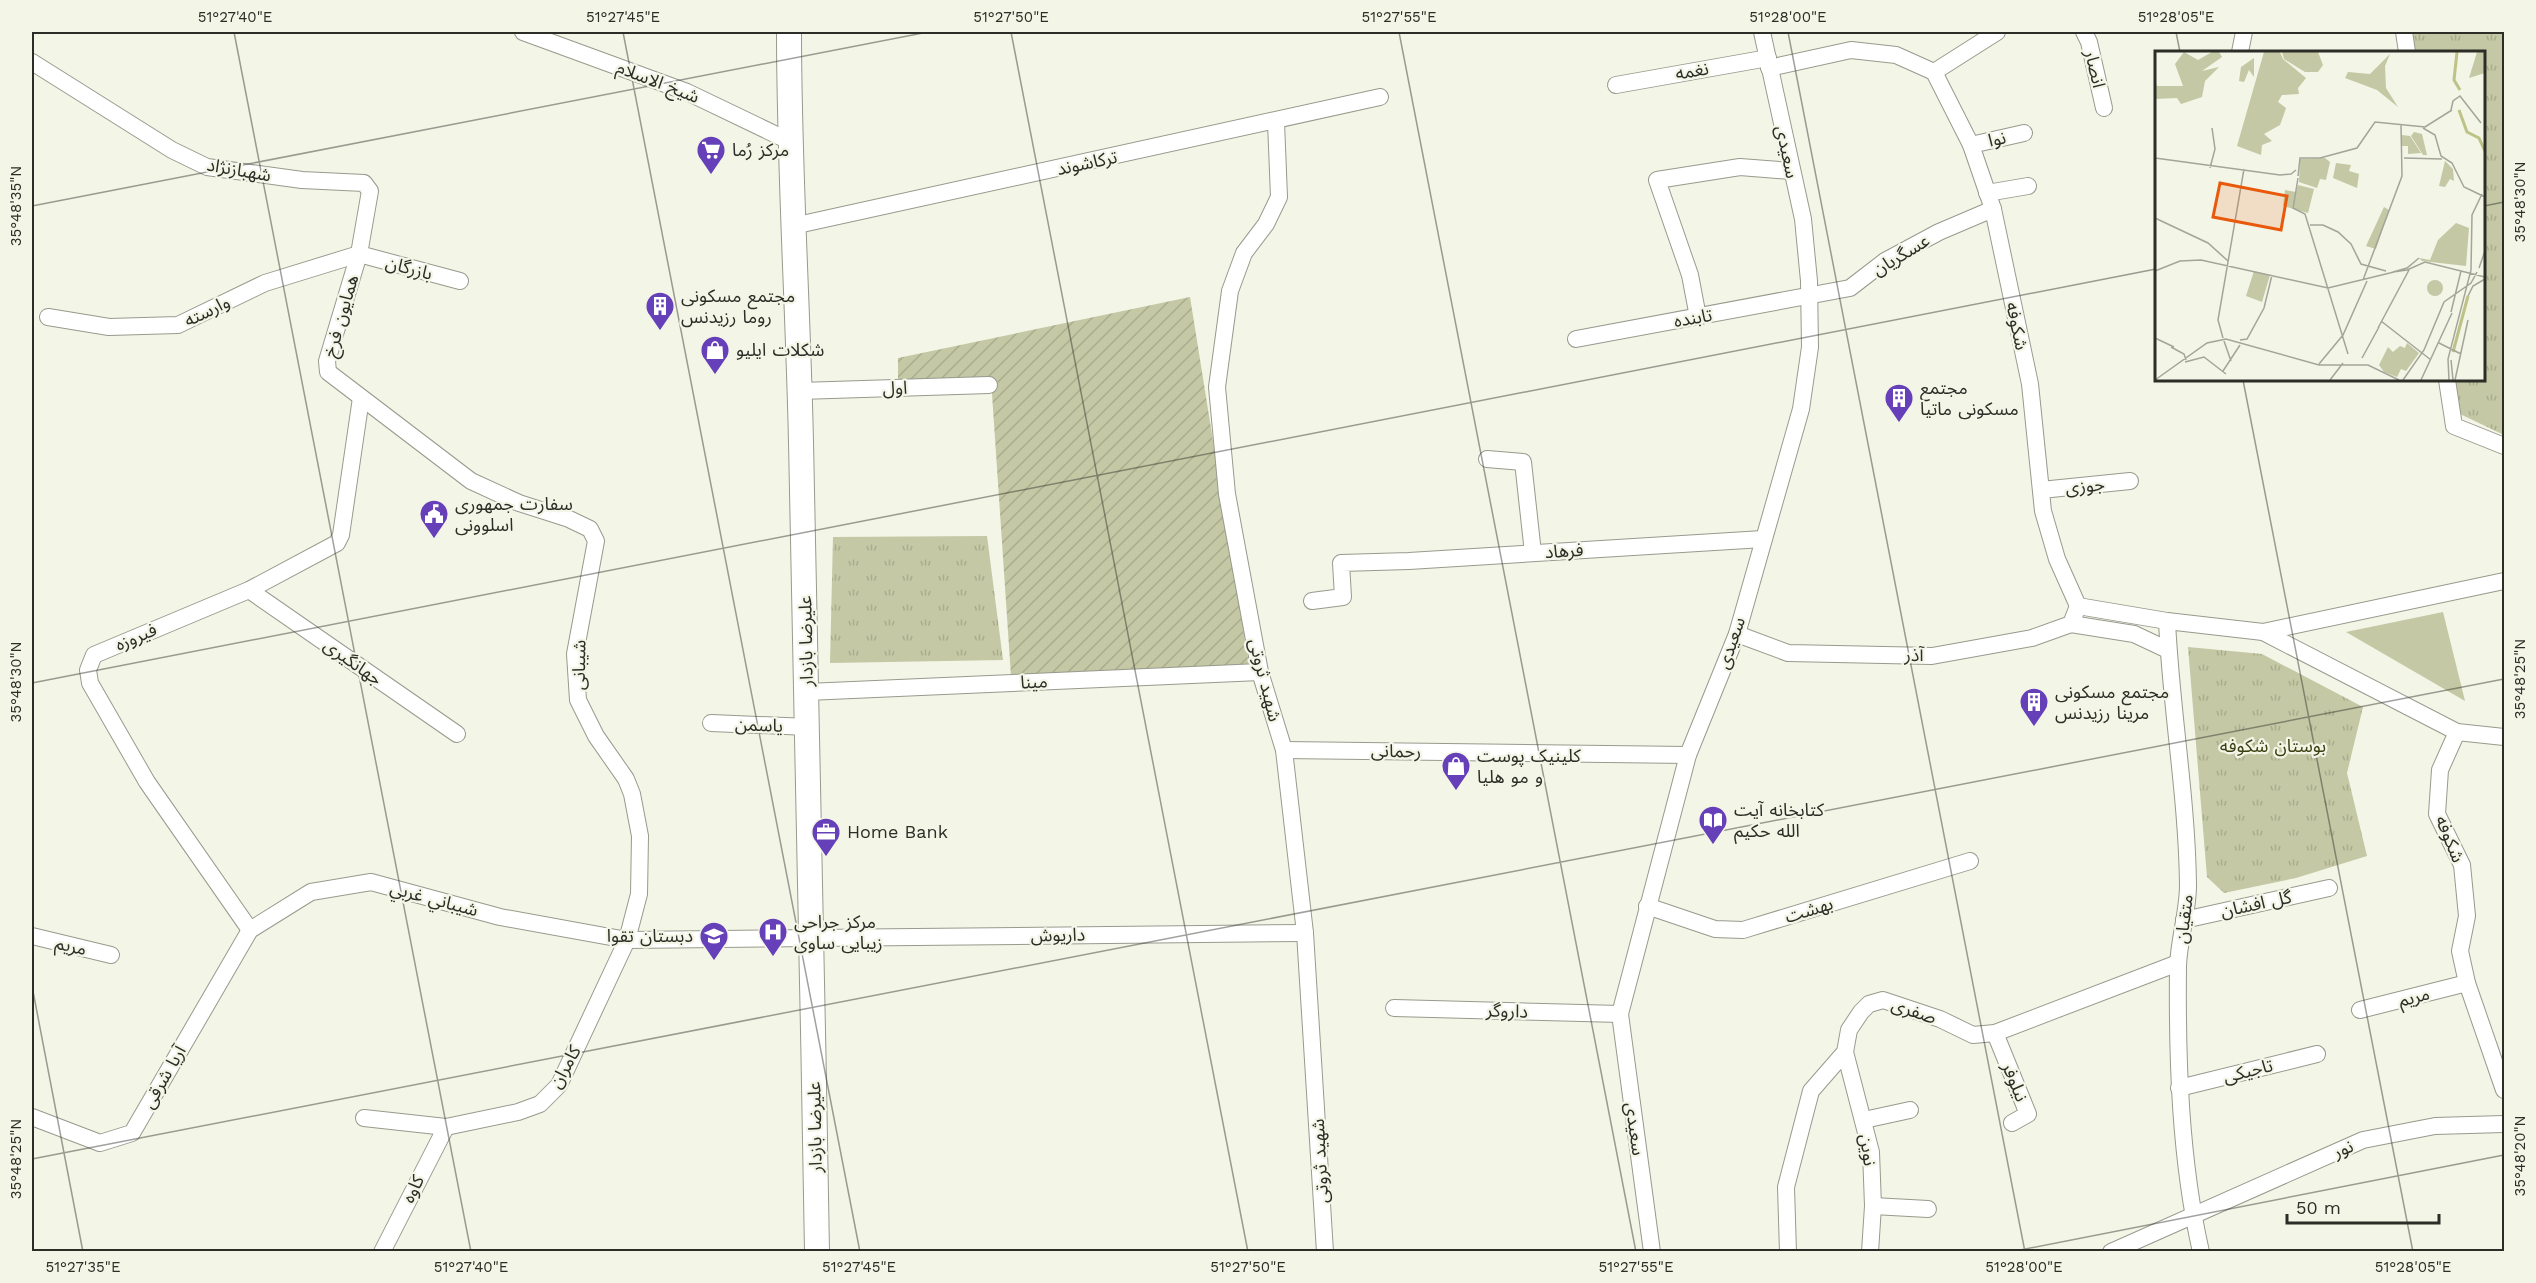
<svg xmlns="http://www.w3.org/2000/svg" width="2536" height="1283" viewBox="0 0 2536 1283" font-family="'Work Sans','Noto Sans Arabic',sans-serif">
<defs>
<pattern id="park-tufts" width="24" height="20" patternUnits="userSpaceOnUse" patternTransform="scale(1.5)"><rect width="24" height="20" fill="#c4c8a4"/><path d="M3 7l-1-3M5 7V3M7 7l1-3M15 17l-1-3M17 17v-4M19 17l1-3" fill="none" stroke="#a9ac8d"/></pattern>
<pattern id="garden-furrows" width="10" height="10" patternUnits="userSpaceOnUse" patternTransform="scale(1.5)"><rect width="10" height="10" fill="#c4c8a4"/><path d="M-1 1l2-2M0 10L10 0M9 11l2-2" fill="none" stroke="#a9ac8d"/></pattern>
</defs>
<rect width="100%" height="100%" fill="#f3f5e6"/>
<g fill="url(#park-tufts)">
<polygon points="2408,32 2504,32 2504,435 2460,414 2455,380 2484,380 2484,52 2411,52"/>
<polygon points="987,536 1003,660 830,663 833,537"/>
<polygon points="2188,647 2262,654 2363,707 2347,773 2367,856 2296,878 2224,893 2207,877"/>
</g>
<polygon fill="url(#garden-furrows)" points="1190,297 1249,665 1011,676 991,379 898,380 898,358"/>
<polygon fill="#c4c8a4" points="2443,612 2465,701 2346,632"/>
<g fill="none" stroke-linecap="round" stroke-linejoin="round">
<g stroke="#989a8d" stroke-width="18">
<g id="minor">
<polyline points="523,32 687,92 789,141"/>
<polyline points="2084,32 2089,42 2104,108"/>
<polyline points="2404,32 2407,52"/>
<polyline points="2240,52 2244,32"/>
<polyline points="32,62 172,150 207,167 302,180 364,183 370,191 359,254 327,361 328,372 471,481 519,503 569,519 590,529 596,541 575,654 578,700 596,736 626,779 632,794 640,836 639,894 627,940 559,1085 540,1104 518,1112 446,1127 364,1118"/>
<polyline points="1769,68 1851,50 1896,55 1934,72 1971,145 1993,209 2030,384 2043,511 2057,559 2078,606 2167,621 2263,632 2504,581"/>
<polyline points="1934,72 1997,32"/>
<polyline points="1616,85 1768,58"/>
<polyline points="1276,122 1279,197 1266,224 1244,253 1230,291 1217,387 1227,494 1260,672 1284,750 1305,933 1325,1252"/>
<polyline points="1971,145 2024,133"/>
<polyline points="1987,193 2028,186"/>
<polyline points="793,226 1380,97"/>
<polyline points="359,254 460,281"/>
<polyline points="48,317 109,327 178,325 265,283 359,254"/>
<polyline points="1698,317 1690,275 1657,180 1740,167 1791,171"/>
<polyline points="1576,339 1850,288 1885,261 1939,232 1993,209"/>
<polyline points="2447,380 2454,426 2504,446"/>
<polyline points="800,391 989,385"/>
<polyline points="1487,459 1523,462 1533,553"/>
<polyline points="2041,490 2130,481"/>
<polyline points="249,590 457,734"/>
<polyline points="1343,597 1312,601 1343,597 1341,563 1409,561 1763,539"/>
<path d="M2167 621C2171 709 2187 797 2188 885 2188 912 2179 939 2178 966 2177 1061 2180 1159 2201 1252"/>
<polyline points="2071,624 2134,634 2168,650"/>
<polyline points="2263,632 2457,732 2504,737"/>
<polyline points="1737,634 1788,653 1932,656 2032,638 2071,624 2078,606"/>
<polyline points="807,692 1260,672"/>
<polyline points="711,723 808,727"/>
<polyline points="2457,732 2440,770 2437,814 2462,865 2467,916 2460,951 2467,983 2504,1090"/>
<polyline points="1284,750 1688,755"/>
<polyline points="1647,906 1715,929 1743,930 1970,861"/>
<polyline points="2184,920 2329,888"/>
<polyline points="250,930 147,782 90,683 88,670 94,655 249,590 337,543 341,535 361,398"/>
<polyline points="32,936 111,955"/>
<polyline points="1394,1008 1620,1014"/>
<polyline points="2360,1010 2467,983"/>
<polyline points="1995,1033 2028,1114 2012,1123"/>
<polyline points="1845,1052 1871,1152 1873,1206 1870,1252"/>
<polyline points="2179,1088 2317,1054"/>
<polyline points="32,1117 100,1143 132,1133 250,930 311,892 371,882 500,917 627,940 1305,933"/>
<polyline points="1864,1120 1910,1110"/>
<polyline points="1873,1206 1928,1209"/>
<polyline points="382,1252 446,1127"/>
<polyline points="1652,1252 1620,1014 1688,755 1737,634 1801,409 1810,347 1809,281 1803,219 1762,32"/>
<polyline points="1788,1252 1786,1187 1811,1091 1845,1052 1849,1030 1861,1012 1869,1004 1883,1000 1940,1019 1973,1035 1995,1033 2178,963"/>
<polyline points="2111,1252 2363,1140 2435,1126 2504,1124"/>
</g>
</g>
<g stroke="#989a8d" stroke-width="26">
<path id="secondary" d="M789 32C789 169 798 305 801 442 808 712 812 982 817 1252"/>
</g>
<use href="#minor" stroke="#fff" stroke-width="16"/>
<use href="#secondary" stroke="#fff" stroke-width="24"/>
</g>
<path fill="none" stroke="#2c2d27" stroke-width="1.5" stroke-opacity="0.45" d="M234 32 471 1252M623 32 860 1252M1011 32 1248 1252M1399 32 1636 1252M1788 32 2025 1252M2176 32 2180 52M32 206 928 32M2484 206 2504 202M2243 380 2413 1252M32 683 2156 269M32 986 83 1252M32 1159 2504 679M2010 1252 2504 1155"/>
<defs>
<g id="supermarket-pin" transform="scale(1.5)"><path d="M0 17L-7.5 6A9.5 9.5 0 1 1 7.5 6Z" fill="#6640b9" stroke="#f3f5e6"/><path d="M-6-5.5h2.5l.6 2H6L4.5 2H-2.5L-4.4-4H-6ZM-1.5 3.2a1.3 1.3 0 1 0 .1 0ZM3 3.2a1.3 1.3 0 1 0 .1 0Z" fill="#fff"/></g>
<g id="building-pin" transform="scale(1.5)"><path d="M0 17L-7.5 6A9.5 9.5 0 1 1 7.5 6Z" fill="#6640b9" stroke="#f3f5e6"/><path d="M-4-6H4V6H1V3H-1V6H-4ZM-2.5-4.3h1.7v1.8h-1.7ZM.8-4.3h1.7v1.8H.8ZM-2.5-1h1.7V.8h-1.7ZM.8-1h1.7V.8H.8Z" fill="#fff"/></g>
<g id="shop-pin" transform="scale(1.5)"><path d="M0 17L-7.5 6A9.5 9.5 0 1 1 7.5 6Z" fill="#6640b9" stroke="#f3f5e6"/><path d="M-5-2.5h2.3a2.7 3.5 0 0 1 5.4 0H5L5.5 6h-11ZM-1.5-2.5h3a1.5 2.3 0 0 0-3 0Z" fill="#fff"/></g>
<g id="civic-pin" transform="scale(1.5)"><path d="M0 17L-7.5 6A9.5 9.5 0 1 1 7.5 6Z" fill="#6640b9" stroke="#f3f5e6"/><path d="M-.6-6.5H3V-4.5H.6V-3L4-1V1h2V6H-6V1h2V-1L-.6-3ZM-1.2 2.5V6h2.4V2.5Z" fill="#fff"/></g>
<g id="library-pin" transform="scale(1.5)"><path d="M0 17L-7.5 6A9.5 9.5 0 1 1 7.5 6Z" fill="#6640b9" stroke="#f3f5e6"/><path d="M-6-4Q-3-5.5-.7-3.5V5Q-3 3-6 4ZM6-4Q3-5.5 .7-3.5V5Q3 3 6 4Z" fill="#fff"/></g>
<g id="office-pin" transform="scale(1.5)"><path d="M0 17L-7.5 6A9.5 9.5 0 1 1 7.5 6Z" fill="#6640b9" stroke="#f3f5e6"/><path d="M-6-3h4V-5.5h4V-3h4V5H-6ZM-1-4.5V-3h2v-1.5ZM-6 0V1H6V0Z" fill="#fff"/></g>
<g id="hospital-pin" transform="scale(1.5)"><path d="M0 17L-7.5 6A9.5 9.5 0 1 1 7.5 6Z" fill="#6640b9" stroke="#f3f5e6"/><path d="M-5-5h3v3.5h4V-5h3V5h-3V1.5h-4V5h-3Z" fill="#fff"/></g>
<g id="school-pin" transform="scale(1.5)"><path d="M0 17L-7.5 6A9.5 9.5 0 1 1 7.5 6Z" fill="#6640b9" stroke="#f3f5e6"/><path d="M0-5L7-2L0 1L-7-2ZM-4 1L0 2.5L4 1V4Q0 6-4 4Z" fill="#fff"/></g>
</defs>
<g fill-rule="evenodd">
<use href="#supermarket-pin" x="711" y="150"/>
<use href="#building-pin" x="660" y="306"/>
<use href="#shop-pin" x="715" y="350"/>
<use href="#building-pin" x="1899" y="398"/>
<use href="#civic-pin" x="434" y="514"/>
<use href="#building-pin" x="2034" y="702"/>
<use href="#shop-pin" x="1456" y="766"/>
<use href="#library-pin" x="1713" y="820"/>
<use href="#office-pin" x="826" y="832"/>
<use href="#hospital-pin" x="773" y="932"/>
<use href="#school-pin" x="714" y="936"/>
</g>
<g text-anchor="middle" stroke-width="4.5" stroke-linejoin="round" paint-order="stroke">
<g font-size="18" fill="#2c2d27" stroke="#f3f5e6">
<text transform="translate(2095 69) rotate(77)" y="6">انصار</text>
<text transform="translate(1692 71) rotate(-10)" y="6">نغمه</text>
<text transform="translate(658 82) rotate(21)" y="6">شیخ الاسلام</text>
<text transform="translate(1997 139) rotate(-13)" y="6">نوا</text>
<text transform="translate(1787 152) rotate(78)" y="6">سعیدی</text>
<text transform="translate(1087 163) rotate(-12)" y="6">ترکاشوند</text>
<text transform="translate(239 170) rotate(10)" y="6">شهبازنژاد</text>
<text transform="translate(1901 255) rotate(-31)" y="6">عسگریان</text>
<text transform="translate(409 268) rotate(15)" y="6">بازرگان</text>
<text transform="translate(207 311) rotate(-26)" y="6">وارسته</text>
<text transform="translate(341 316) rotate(-74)" y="6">همایون فرخ</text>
<text transform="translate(1693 318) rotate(-10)" y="6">تابنده</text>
<text transform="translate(2017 326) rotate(78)" y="6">شکوفه</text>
<text transform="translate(895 388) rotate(-2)" y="6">اول</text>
<text transform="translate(2085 486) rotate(-6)" y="6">جوزی</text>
<text transform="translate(1564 551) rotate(-4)" y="6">فرهاد</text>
<text transform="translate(136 637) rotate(-23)" y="6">فیروزه</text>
<text transform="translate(806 641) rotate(-91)" y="6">علیرضا بازدار</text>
<text transform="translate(1731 643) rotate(-71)" y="6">سعیدی</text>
<text transform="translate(1914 655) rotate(1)" y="6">آذر</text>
<text transform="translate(353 662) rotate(35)" y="6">جهانگیری</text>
<text transform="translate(579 665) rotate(-89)" y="6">شیبانی</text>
<text transform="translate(1265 680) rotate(76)" y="6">شهید ثروتی</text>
<text transform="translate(1034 682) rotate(-2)" y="6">مینا</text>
<text transform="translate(759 725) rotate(2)" y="6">یاسمن</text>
<text transform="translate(1396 751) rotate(1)" y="6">رحمانی</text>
<text transform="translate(2450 839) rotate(68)" y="6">شکوفه</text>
<text transform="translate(434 899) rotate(15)" y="6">شيباني غربي</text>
<text transform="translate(2256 904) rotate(-12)" y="6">گل افشان</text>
<text transform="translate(1809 910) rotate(-17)" y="6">بهشت</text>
<text transform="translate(2184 919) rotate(-83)" y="6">متقیان</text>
<text transform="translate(1058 935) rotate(-1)" y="6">داریوش</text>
<text transform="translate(71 946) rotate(13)" y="6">مریم</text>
<text transform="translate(2414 997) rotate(-14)" y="6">مریم</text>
<text transform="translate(1507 1011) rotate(2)" y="6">داروگر</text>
<text transform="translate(1914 1011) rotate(19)" y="6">صفری</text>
<text transform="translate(565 1067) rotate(-61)" y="6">کامران</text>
<text transform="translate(2248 1071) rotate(-14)" y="6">تاجیکی</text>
<text transform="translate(164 1077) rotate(-60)" y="6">آریا شرقی</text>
<text transform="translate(2015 1082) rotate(68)" y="6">نیلوفر</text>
<text transform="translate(815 1127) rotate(-91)" y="6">علیرضا بازدار</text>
<text transform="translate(1635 1129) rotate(82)" y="6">سعیدی</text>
<text transform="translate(2343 1149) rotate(-24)" y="6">نور</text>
<text transform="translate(1868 1150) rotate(82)" y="6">نوین</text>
<text transform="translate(1320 1161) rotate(-93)" y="6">شهید ثروتی</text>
<text transform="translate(413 1189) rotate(-64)" y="6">کاوه</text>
</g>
<g font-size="18" fill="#2c2d27" stroke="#f3f5e6" text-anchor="start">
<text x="732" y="156">مرکز رُما</text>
<text x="681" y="302">مجتمع مسکونی<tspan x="681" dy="21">روما رزیدنس</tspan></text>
<text x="736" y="356">شکلات ایلیو</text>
<text x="1920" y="394">مجتمع<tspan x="1920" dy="21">مسکونی ماتیا</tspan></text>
<text x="455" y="510">سفارت جمهوری<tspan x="455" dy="21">اسلوونی</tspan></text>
<text x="2055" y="698">مجتمع مسکونی<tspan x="2055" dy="21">مرینا رزیدنس</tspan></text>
<text x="1477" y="762">کلینیک پوست<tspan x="1477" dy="21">و مو هلیا</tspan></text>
<text x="1734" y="816">کتابخانه آیت<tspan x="1734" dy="21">الله حکیم</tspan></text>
<text x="847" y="838">Home Bank</text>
<text x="794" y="928">مرکز جراحی<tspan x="794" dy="21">زیبایی ساوی</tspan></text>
<text x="693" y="942" text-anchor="end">دبستان تقوا</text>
</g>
<g font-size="18" fill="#3c3f11" stroke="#f3f5e6">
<text x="2273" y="752">بوستان شکوفه</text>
</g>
</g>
<g transform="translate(2155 51)">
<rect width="330" height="330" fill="#f3f5e6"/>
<path d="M29 1 43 9 57 1H64L67 6 47 20 64 16 50 30 47 46 26 53 22 47 0 48V31L2 35H28L20 13ZM127 1H163L168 14 163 21H150L129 8ZM322 1H330V22L314 27ZM99 7V26L94 19 89 31 84 30 86 16ZM290 110 298 118 299 130 295 128 290 136 284 135ZM181 112 196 114 194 120 204 123 202 137 178 127Z" fill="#c4c8a4"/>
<path d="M235 3 230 15 231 37 243 56 222 39 190 27 193 21 215 23ZM259 81 267 83 272 104H268L256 85ZM143 134 159 138 153 162 128 155 130 139 141 141Z" fill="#c4c8a4"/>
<path d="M109 1H125L128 8 151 27 143 37 144 43 127 44 123 51 131 57 129 63 125 74 109 83 117 90 107 94 106 104 82 95ZM247 84 255 85 266 102 253 103V95H247ZM170 107 175 111 171 129 165 128 162 137 144 131 145 108ZM229 156 234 159 221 198 211 195ZM301 172 314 177 311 215 267 210 264 207 275 209 283 189ZM99 220 115 224 107 251 91 245ZM272 237a8 8 0 1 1 16 0a8 8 0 1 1-16 0Z" fill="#c4c8a4"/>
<path d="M252 292 264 302 251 320 246 318 242 326 229 321 224 314 233 296 238 301 245 295 250 297Z" fill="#c4c8a4"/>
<path fill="none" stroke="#bdc287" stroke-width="3" d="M302 1 299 29 305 39M304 59 312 81 324 87 330 100M298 301 313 245"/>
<path fill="none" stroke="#a3a59a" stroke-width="1.5" d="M296 59 298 50 305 45 326 72M268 77 280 84 286 105 297 112 309 136 330 146M0 107 125 124 136 123 141 119M249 107 287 108M55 117 60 98 57 77M143 125 145 107H165L202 97 220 71 270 76 297 59M138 157 150 163 193 303M138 158 143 127M0 167 53 192 73 210M155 174H168L183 181 196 193 206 213 231 220M264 207 252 217 238 221 252 219 270 211 330 226M324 217 330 200M0 220 25 210 46 209 173 237 239 221M208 229 247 125 246 74M313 245 318 235 330 228M296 261 306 220M226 270 276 309M223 277 254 219M0 287 19 296M68 287 63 269 89 118M85 289 92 288 109 257 117 224M69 290 76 310M284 292 306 303M16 296 29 303 31 309M207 307 224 276M296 309 298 329M30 311 49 306 71 323M164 313 188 284 212 230M68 320 85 294M0 329 52 292 71 288 164 314H213L244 329M175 329 188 312M248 329 269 299 289 251 316 232 322 221M266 329 297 262M294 329 293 308 316 219 317 164 327 143M300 329 313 269"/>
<path fill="#e8590c" fill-opacity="0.15" stroke="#e8590c" stroke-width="3" d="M65 132 132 145 126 179 58 166Z"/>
<rect width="330" height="330" fill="none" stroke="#2c2d27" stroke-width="3"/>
</g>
<rect width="2536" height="1283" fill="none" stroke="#f3f5e6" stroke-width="66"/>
<path d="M2287 1214v9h152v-9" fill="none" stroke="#2c2d27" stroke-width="3"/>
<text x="2296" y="1214" font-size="18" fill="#2c2d27" stroke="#f3f5e6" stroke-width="4.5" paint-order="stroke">50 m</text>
<rect x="33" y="33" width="2470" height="1217" fill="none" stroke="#2c2d27" stroke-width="2"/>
<g font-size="15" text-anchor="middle" fill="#2c2d27">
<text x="235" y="22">51°27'40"E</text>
<text x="623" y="22">51°27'45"E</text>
<text x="1011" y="22">51°27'50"E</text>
<text x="1399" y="22">51°27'55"E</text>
<text x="1788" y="22">51°28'00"E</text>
<text x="2176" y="22">51°28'05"E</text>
<text transform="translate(2520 202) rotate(-90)" y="5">35°48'30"N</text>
<text transform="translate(16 206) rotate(-90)" y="5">35°48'35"N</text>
<text transform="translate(2520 679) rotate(-90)" y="5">35°48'25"N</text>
<text transform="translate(16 682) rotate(-90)" y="5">35°48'30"N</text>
<text transform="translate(2520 1156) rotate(-90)" y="5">35°48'20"N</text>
<text transform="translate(16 1159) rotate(-90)" y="5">35°48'25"N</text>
<text x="83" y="1272">51°27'35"E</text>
<text x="471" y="1272">51°27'40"E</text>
<text x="859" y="1272">51°27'45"E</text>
<text x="1248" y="1272">51°27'50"E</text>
<text x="1636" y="1272">51°27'55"E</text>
<text x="2024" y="1272">51°28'00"E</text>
<text x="2413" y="1272">51°28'05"E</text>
</g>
</svg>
